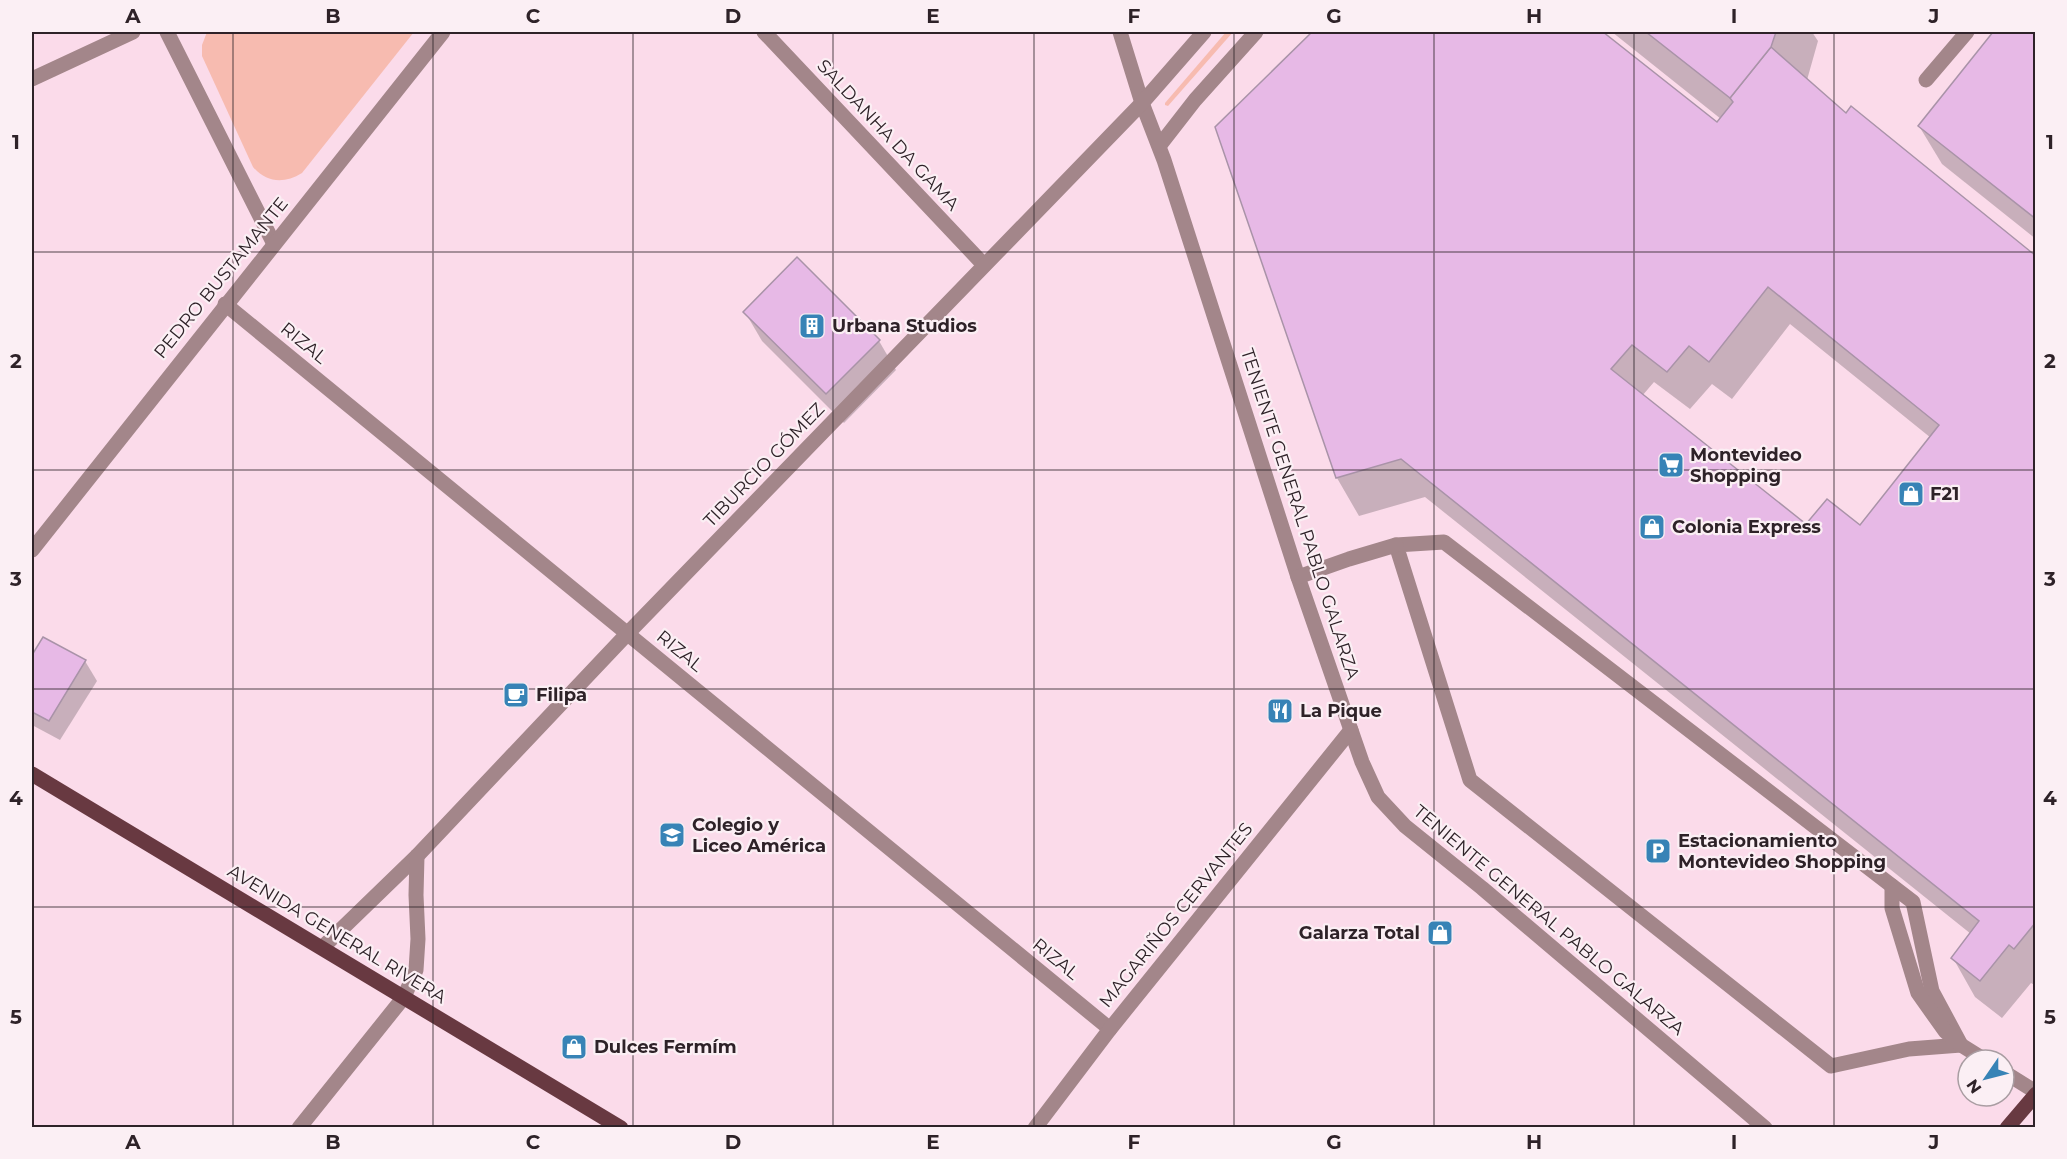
<svg xmlns="http://www.w3.org/2000/svg" width="2067" height="1159" viewBox="0 0 2067 1159" font-family="Montserrat,sans-serif">
<rect width="100%" height="100%" fill="#fbdbea"/>
<g fill="#f7bbb0">
<path d="M207 32H414L302 173C284 184 267 183 253 167L202 56V45Z"/>
<polygon points="1226,32 1233,32 1168,106 1165,105 1165,103"/>
</g>
<g fill="#0003" fill-rule="evenodd">
<path d="M1314 32H1601L1717 124 1721 119 1612 32H1812L1818 41 1807 80 1847 115 2036 257V986L2031 983 2002 1018 1975 997 1953 958 1971 934 1425 497 1359 516 1337 478 1216 128ZM1790 324 1931 438 1860 527 1806 526 1642 396 1654 382 1690 409 1712 384 1732 399Z"/>
<polygon points="1995,32 2036,32 2036,239 1942,164 1919,126"/>
<polygon points="745,312 879,341 896,370 844,423 762,341"/>
<polygon points="44,639 85,661 97,681 60,740 32,725 32,658"/>
</g>
<g fill="#e7b9e6" stroke="#a993a8" stroke-width="1.5" fill-rule="evenodd">
<path d="M1312 32H1603L1717 122 1733 102 1730 98 1771 47 1846 113 1851 106 2036 256V922L2014 949 2009 945 1980 981 1951 958 1979 921 1401 459 1336 478 1215 127ZM1768 287 1939 425 1860 525 1827 499 1806 524 1611 369 1632 345 1667 372 1689 346 1709 362Z"/>
<polygon points="1646,32 1776,32 1771,47 1730,98"/>
<polygon points="1993,32 2036,32 2036,219 1918,126"/>
<polygon points="797,257 880,340 826,394 743,312"/>
<polygon points="43,637 86,660 49,721 32,712 32,655"/>
</g>
<g fill="none" stroke-linecap="round" stroke-linejoin="round">
<g stroke="#a3868a" stroke-width="15">
<polyline points="167,32 274,244"/>
<polyline points="764,32 984,265"/>
<polyline points="1120,32 1142,103 1164,160 1298,577 1362,762 1378,797 1405,826 1482,888 1765,1128"/>
<polyline points="32,79 133,32"/>
<polyline points="1926,80 1967,32"/>
<polyline points="1160,145 1195,100 1256,32"/>
<polyline points="225,304 1110,1029"/>
<polygon points="1444,542 1913,902 1932,991 1961,1045 1909,1049 1831,1066 1470,780 1396,545"/>
<polyline points="32,550 443,32"/>
<polyline points="1298,577 1349,559 1396,545"/>
<polyline points="1892,886 1892,908 1918,993 1945,1031 1961,1045 1985,1060"/>
<polyline points="323,947 417,856 628,633 1142,103 1204,32"/>
<polyline points="2004,1072 2036,1092"/>
<polyline points="299,1128 404,997 416,970 418,939 416,895 417,856"/>
<polyline points="1035,1128 1110,1029 1351,730"/>
</g>
<g stroke="#683941" stroke-width="15">
<polyline points="32,774 621,1128"/>
<polyline points="2007,1128 2036,1094"/>
</g>
</g>
<path fill="none" stroke="#2e2228" stroke-width="1.5" stroke-opacity="0.55" d="M233 32V1128M433 32V1128M633 32V1128M833 32V1128M1034 32V1128M1234 32V1128M1434 32V1128M1634 32V1128M1834 32V1128M32 252H2036M32 470H2036M32 689H2036M32 907H2036"/>
<defs>
<g id="building-square" transform="scale(1.35)"><rect x="-9" y="-9" width="18" height="18" rx="4" fill="#3783b6" stroke="#fbeff4"/><path d="M-4-6H4V6H1V3H-1V6H-4ZM-2.5-4.3h1.7v1.8h-1.7ZM.8-4.3h1.7v1.8H.8ZM-2.5-1h1.7V.8h-1.7ZM.8-1h1.7V.8H.8Z" fill="#fff"/></g>
<g id="supermarket-square" transform="scale(1.35)"><rect x="-9" y="-9" width="18" height="18" rx="4" fill="#3783b6" stroke="#fbeff4"/><path d="M-6-5.5h2.5l.6 2H6L4.5 2H-2.5L-4.4-4H-6ZM-1.5 3.2a1.3 1.3 0 1 0 .1 0ZM3 3.2a1.3 1.3 0 1 0 .1 0Z" fill="#fff"/></g>
<g id="shop-square" transform="scale(1.35)"><rect x="-9" y="-9" width="18" height="18" rx="4" fill="#3783b6" stroke="#fbeff4"/><path d="M-5-2.5h2.3a2.7 3.5 0 0 1 5.4 0H5L5.5 6h-11ZM-1.5-2.5h3a1.5 2.3 0 0 0-3 0Z" fill="#fff"/></g>
<g id="cafe-square" transform="scale(1.35)"><rect x="-9" y="-9" width="18" height="18" rx="4" fill="#3783b6" stroke="#fbeff4"/><path d="M-5.5-4.5H6V0H3Q3 3.5 0 3.5H-2.5Q-5.5 3.5-5.5 0ZM3-3.2v2h1.7v-2ZM-6 4.5H4V6H-6Z" fill="#fff"/></g>
<g id="restaurant-square" transform="scale(1.35)"><rect x="-9" y="-9" width="18" height="18" rx="4" fill="#3783b6" stroke="#fbeff4"/><path d="M-5-6h1v4h1v-4h1v4h1v-4h1v5L-1.5 .5V6h-2V.5L-5-1ZM5-6V6H3V1.5H1.5Q1.5-4 5-6Z" fill="#fff"/></g>
<g id="school-square" transform="scale(1.35)"><rect x="-9" y="-9" width="18" height="18" rx="4" fill="#3783b6" stroke="#fbeff4"/><path d="M0-5L7-2L0 1L-7-2ZM-4 1L0 2.5L4 1V4Q0 6-4 4Z" fill="#fff"/></g>
<g id="parking-square" transform="scale(1.35)"><rect x="-9" y="-9" width="18" height="18" rx="4" fill="#3783b6" stroke="#fbeff4"/><path d="M-3.5-5.5H1a3.5 3.5 0 0 1 0 7H-1V5.5H-3.5ZM-1-3.4V-.6H.8a1.4 1.4 0 0 0 0-2.8Z" fill="#fff"/></g>
</defs>
<g fill-rule="evenodd">
<use href="#building-square" x="812" y="326"/>
<use href="#supermarket-square" x="1671" y="465"/>
<use href="#shop-square" x="1911" y="494"/>
<use href="#shop-square" x="1652" y="527"/>
<use href="#cafe-square" x="516" y="695"/>
<use href="#restaurant-square" x="1280" y="711"/>
<use href="#school-square" x="672" y="835"/>
<use href="#parking-square" x="1658" y="851"/>
<use href="#shop-square" x="1440" y="933"/>
<use href="#shop-square" x="574" y="1047"/>
</g>
<g text-anchor="middle" stroke-width="4.5" stroke-linejoin="round" paint-order="stroke">
<g font-size="18" fill="#2e2228" stroke="#fbeff4">
<text transform="translate(888 135) rotate(47)" y="6">SALDANHA DA GAMA</text>
<text transform="translate(221 278) rotate(-51)" y="6">PEDRO BUSTAMANTE</text>
<text transform="translate(304 343) rotate(39)" y="6">RIZAL</text>
<text transform="translate(764 465) rotate(-46)" y="6">TIBURCIO GÓMEZ</text>
<text transform="translate(1300 514) rotate(72)" y="6">TENIENTE GENERAL PABLO GALARZA</text>
<text transform="translate(680 651) rotate(39)" y="6">RIZAL</text>
<text transform="translate(1176 915) rotate(-51)" y="6">MAGARIÑOS CERVANTES</text>
<text transform="translate(1549 920) rotate(40)" y="6">TENIENTE GENERAL PABLO GALARZA</text>
<text transform="translate(337 934) rotate(31)" y="6">AVENIDA GENERAL RIVERA</text>
<text transform="translate(1056 959) rotate(39)" y="6">RIZAL</text>
</g>
<g font-size="18" font-weight="bold" fill="#2e2228" stroke="#fbeff4" text-anchor="start">
<text x="832" y="332">Urbana Studios</text>
<text x="1690" y="461">Montevideo<tspan x="1690" dy="21">Shopping</tspan></text>
<text x="1930" y="500">F21</text>
<text x="1672" y="533">Colonia Express</text>
<text x="536" y="701">Filipa</text>
<text x="1300" y="717">La Pique</text>
<text x="692" y="831">Colegio y<tspan x="692" dy="21">Liceo América</tspan></text>
<text x="1678" y="847">Estacionamiento<tspan x="1678" dy="21">Montevideo Shopping</tspan></text>
<text x="1420" y="939" text-anchor="end">Galarza Total</text>
<text x="594" y="1053">Dulces Fermím</text>
</g>
</g>
<rect width="2067" height="1159" fill="none" stroke="#fbeff4" stroke-width="66"/>
<g transform="translate(1986 1078) rotate(235)"><circle r="28" fill="#fbeff4" stroke="#a99da2" stroke-width="1.5"/>
<path d="M0-4.5L10 22L0 15L-10 22Z" fill="#3783b6"/>
<text y="-9" font-size="16" font-weight="bold" text-anchor="middle" fill="#2e2228">N</text>
</g>
<rect x="33" y="33" width="2001" height="1093" fill="none" stroke="#2e2228" stroke-width="2"/>
<g font-size="20" text-anchor="middle" font-weight="bold" fill="#2e2228">
<text x="133" y="23">A</text>
<text x="333" y="23">B</text>
<text x="533" y="23">C</text>
<text x="733" y="23">D</text>
<text x="933" y="23">E</text>
<text x="1134" y="23">F</text>
<text x="1334" y="23">G</text>
<text x="1534" y="23">H</text>
<text x="1734" y="23">I</text>
<text x="1934" y="23">J</text>
<text x="16" y="149">1</text>
<text x="2050" y="149">1</text>
<text x="16" y="368">2</text>
<text x="2050" y="368">2</text>
<text x="16" y="586">3</text>
<text x="2050" y="586">3</text>
<text x="16" y="805">4</text>
<text x="2050" y="805">4</text>
<text x="16" y="1024">5</text>
<text x="2050" y="1024">5</text>
<text x="133" y="1149">A</text>
<text x="333" y="1149">B</text>
<text x="533" y="1149">C</text>
<text x="733" y="1149">D</text>
<text x="933" y="1149">E</text>
<text x="1134" y="1149">F</text>
<text x="1334" y="1149">G</text>
<text x="1534" y="1149">H</text>
<text x="1734" y="1149">I</text>
<text x="1934" y="1149">J</text>
</g>
</svg>
